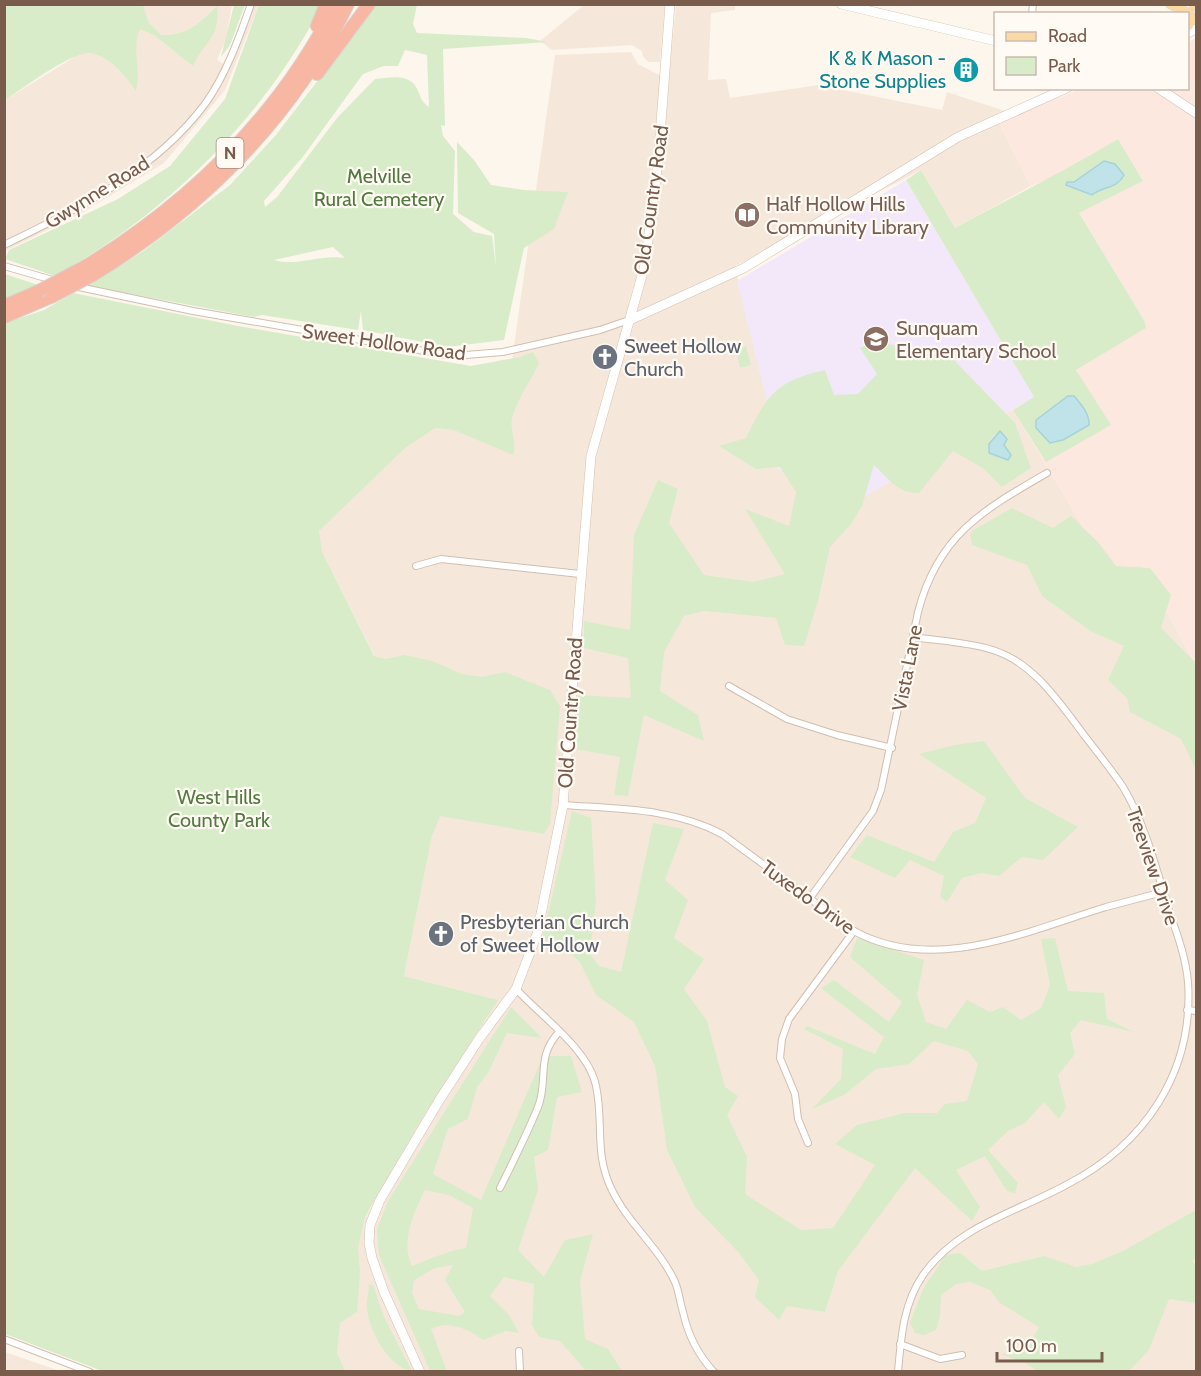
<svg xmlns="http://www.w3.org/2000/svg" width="1201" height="1376" viewBox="0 0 1201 1376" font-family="Cabin,sans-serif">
<rect width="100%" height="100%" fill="#fdf6ec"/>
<g fill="#f5e8da">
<polygon points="134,5 232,5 226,39 217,60 227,66 247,5 259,5 225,90 164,163 80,214 5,251 5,100 126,25"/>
<polygon points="584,5 665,5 660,62 648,62 643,56 642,51 632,45 552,50 540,41"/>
<polygon points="676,5 735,5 735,10 711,13 708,80 726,79 730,98 819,85 942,110 947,92 1017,115 999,123 1031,186 955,228 921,170 735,266 767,397 813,504 1013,410 1113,577 1140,564 1196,665 1196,1371 307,1372 360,1226 497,1000 404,976 436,816 379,665 312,533 435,412 503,424 555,55 631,52 638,64 661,76 669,76"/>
<polygon points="5,1352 60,1371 5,1371"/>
</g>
<polygon fill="#fde8e0" points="1196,38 1196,665 1140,564 1113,577 1013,410 1144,320 1079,213 1143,181 1118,139 1057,176 1031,186 999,123 1080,89 1188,88 1188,42"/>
<polygon fill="#f3e8fa" points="906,180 1034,397 852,504 768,464 779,450 737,281"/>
<g fill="#d8ecc9" fill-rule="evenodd">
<path d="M5 4 143 5 148 22 161 35C187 36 199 24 217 6 221 38 204 41 193 66L154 35 140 29C131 49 142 69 136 91 126 76 110 56 90 53 72 51 22 89 5 100Z"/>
<polygon points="234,5 245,5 230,45 221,57"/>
<path d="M259 5H322C263 119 167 213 55 276L5 259 9 250 118 199 170 166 225 99Z"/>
<path d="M376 5H417L413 24 417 33 526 38 548 42 443 49 445 126 441 125 443 136 455 151 453 214 474 232 492 236 496 267 494 234 458 213 457 142 474 160 491 185 524 190 568 192 554 229 524 248 504 340 447 347 363 330 361 311 358 330 262 315 254 317 88 286 142 252 230 185 275 136ZM405 50 427 55 429 107C420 101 421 96 416 87 408 73 388 78 375 79L337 118 277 197 265 207 264 201 302 158 363 74 384 66H398ZM333 247 345 258C319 254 297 267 274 260Z"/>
<path d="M1118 139 1143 181 1079 213 1144 320 1146 328 1076 370 1111 425 1046 462 1013 410 1034 397 906 180 921 170 955 228C1010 198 1065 171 1118 139Z"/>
<polygon points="5,274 38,285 5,299"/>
<path d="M73 293 238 326 471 366 520 357 533 352 539 363C531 381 517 399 512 418 509 430 518 443 513 455L454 430 435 428 405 448 319 531 322 552 374 656 385 659 405 655 432 661 462 674 482 677 505 672 550 690 560 706 550 824 544 834 440 816 432 836 404 976 498 1000 425 1114 365 1217 358 1248 360 1271 357 1312 340 1323 337 1353 345 1371H102L5 1334V323L44 310Z"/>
<path d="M875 341 952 358 1015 423 1031 468 1002 487 984 469 953 451 919 493C898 494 888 478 874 465L862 506 851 524 830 547 818 601 804 646 785 645 776 618 704 611 684 616 664 652 660 691 698 715 704 741 644 715 628 796 614 795 620 757 575 749 578 695 631 698 628 658 584 648V621L630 630 634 535 658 480 678 489 669 523 704 575 754 582 785 574 745 509 789 526 796 492 780 467 756 469 719 446 746 438C767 395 776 381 825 370L834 395 858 394 877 374 860 348ZM994 435H1004L1007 439 1004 445 1011 455 1008 460 989 453 988 448Z"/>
<polygon points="746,346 751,365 740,368 736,349"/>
<polygon points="1012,508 1053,528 1071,516 1098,542 1116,566 1150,568 1171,595 1161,628 1196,663 1196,770 1181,739 1130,712 1127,698 1108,680 1124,646 1092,632 1042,596 1027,565 972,545 970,534 972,531"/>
<polygon points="984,741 1025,798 1078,827 1043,860 1022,857 999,876 982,873 962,878 947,902 940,897 944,876 910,860 895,878 850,857 867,835 934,862 953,832 975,823 986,798 919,754 954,745"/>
<polygon points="572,811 591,818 596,900 590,954 599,966 621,972 653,823 684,829 665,880 688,900 674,938 704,959 684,989 707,1021 725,1087 738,1096 727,1115 747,1157 745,1194 801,1230 833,1228 875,1165 835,1144 857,1125 905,1113 937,1113 945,1104 967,1101 978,1064 968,1051 934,1041 909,1064 876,1069 844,1095 812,1109 841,1079 843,1049 804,1029 807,1026 875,1054 884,1037 821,988 834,980 889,1022 902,1002 850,957 857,938 924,960 917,995 926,1022 946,1029 967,1000 990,1012 1003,1007 1021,1020 1041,1008 1050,985 1041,939 1055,938 1068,991 1104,993 1107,1019 1134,1032 1081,1020 1070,1033 1075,1054 1058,1075 1066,1107 1059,1119 1044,1102 1025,1123 1008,1131 988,1150 1018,1183 1015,1194 1006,1190 985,1156 956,1170 980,1207 972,1221 915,1168 838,1271 825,1312 787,1306 779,1320 755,1297 759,1280 739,1253 695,1207 667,1150 655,1066 634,1022 596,995 580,962 572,955 540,948"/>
<path d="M511 1007 542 1038 507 1033 488 1073 477 1087 468 1119 448 1129 433 1174 481 1200 543 1056H571L582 1092 557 1097 548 1150 534 1157 538 1190 518 1250 544 1277 565 1240 593 1234 580 1281 585 1339 608 1349 622 1371H586L560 1341 539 1337 532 1325 534 1284 504 1277 490 1296 510 1316 519 1333 506 1331 483 1340C468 1329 449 1320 431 1329L447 1371H430L379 1255 377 1229 388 1201ZM425 1190 449 1195 473 1208 466 1248C447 1251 430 1259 412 1266 400 1242 414 1212 425 1190ZM453 1265 445 1280 465 1312 459 1316 419 1309 412 1293 414 1280 435 1268Z"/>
<path d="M1196 1210V1257L1192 1261 1196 1266V1303L1169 1299 1149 1350 1129 1371H1037L1024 1362 1000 1354C1021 1352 1030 1346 1039 1327L1000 1303 990 1290 970 1282 956 1284 941 1295 940 1316 936 1330 924 1335 915 1333 910 1323 923 1289 946 1255 960 1253 982 1271 1044 1256 1076 1267 1092 1264 1123 1251Z"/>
<path d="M369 1284 373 1285 384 1317 412 1371C389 1368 368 1329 367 1308 366 1300 369 1291 369 1284Z"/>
</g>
<g fill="#bfe3e8" stroke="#a5d3da" stroke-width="1.5">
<path d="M1104 161 1115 164 1124 175C1117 189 1103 186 1092 195L1066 185 1067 182H1074Z"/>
<path d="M1068 396H1074C1080 403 1090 414 1089 425L1063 440 1050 443 1036 428V420Z"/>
<polygon points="1000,431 1007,439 1004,445 1011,455 1008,460 989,453 989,444"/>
</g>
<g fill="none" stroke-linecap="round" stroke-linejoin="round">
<g stroke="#d1beb0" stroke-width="8">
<g id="street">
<polyline points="1032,14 1033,4"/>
<path d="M4 245C78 209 155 171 205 104 226 75 239 38 251 4"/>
<polyline points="4,266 56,281"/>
<polyline points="74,286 193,311 453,356 503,352 600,330 629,320"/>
<polyline points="416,566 441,559 580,574"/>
<polyline points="729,686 787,719 837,735 892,748"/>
<path d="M563 805C618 809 673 808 722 834L854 931C934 975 1027 931 1106 907 1125 902 1144 897 1163 892"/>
<path d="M810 898 873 811 881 790 918 612C938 535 983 510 1047 473"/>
<path d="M516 989C541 1016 589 1050 596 1086 604 1122 594 1152 611 1188 627 1223 659 1247 675 1282 679 1291 680 1303 683 1312 688 1335 698 1355 714 1372"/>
<polyline points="1187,1010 1196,1011"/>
<polyline points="808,1143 798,1119 795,1094 780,1058 782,1039 789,1019 854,931"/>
<path d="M500 1188C513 1162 527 1134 538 1107 549 1079 535 1058 559 1032"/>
<polyline points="4,1339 90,1372"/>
<polyline points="900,1344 940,1359 962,1355"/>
<polyline points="519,1351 520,1372"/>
<path d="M898 1372C901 1338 903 1304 923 1275 957 1226 1017 1212 1066 1185 1144 1145 1194 1073 1188 982 1186 959 1178 936 1170 914 1157 872 1146 825 1123 787 1111 769 1097 752 1084 735 1059 702 1034 663 993 650 968 642 940 641 914 637"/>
</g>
</g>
<g stroke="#d6c0b0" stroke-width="10">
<g id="secondary">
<polyline points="841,4 996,41"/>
<polyline points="1188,33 1196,29"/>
<polyline points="1158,88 1196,113"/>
<polyline points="630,320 744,268 958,137 1067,88"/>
<polyline points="420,1372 384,1292 372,1258 369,1243 370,1225 380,1200 440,1099 479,1039 516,989 537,934 563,805 591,456 645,265 658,162 670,4"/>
</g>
</g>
<g stroke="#dad1cd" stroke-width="10">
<g id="primary">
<polyline points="1170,4 1190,14 1191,20 1188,26"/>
<polyline points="1193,4 1196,6"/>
</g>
</g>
<g stroke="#dad1cd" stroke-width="14">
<g id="highway">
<polyline points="317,26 326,4"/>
<polyline points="317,74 369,4"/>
<path d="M86 266C192 201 279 116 336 4"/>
<path d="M93 275C201 209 292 119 348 4"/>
<polyline points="4,306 39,291"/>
<polyline points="4,317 53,296"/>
</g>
</g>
<use href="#street" stroke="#fff" stroke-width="6"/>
<use href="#secondary" stroke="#fff" stroke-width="9"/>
<use href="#primary" stroke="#fbd9a5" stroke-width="9"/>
<use href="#highway" stroke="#f7b7a3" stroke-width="12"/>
<g stroke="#dad1cd" stroke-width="14" stroke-linecap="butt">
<g id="highway-bridge">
<polyline points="39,291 86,266"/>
<polyline points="53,296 93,275"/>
</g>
</g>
<use href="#highway-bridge" stroke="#f7b7a3" stroke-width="12"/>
</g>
<defs>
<g id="building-disc" transform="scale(1.35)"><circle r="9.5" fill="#0f9aa8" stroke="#fffaf3"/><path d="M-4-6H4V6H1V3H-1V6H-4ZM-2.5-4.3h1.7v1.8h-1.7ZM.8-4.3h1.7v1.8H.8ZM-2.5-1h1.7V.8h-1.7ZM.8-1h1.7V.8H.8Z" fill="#fff"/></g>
<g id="library-disc" transform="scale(1.35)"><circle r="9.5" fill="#8d6e63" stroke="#fffaf3"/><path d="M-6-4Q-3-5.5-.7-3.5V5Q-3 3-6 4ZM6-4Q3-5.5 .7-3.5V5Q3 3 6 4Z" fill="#fff"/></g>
<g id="school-disc" transform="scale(1.35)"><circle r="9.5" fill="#8d6e63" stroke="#fffaf3"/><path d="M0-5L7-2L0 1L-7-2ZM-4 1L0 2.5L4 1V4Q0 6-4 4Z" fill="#fff"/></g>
<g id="church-disc" transform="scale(1.35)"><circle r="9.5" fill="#6b7280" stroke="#fffaf3"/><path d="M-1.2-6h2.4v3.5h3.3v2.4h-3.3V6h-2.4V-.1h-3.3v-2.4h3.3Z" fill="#fff"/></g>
</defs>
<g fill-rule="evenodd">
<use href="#building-disc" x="966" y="70"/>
<use href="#library-disc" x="747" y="215"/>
<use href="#school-disc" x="876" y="339"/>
<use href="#church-disc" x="605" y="357"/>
<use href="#church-disc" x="441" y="934"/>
</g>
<g text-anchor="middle" stroke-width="4.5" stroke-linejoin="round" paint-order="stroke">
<rect fill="#fffaf3" stroke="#a28b7f" stroke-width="1.5" x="216.5" y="138" width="27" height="30" rx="4.5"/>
<g font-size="18" font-weight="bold" fill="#7a5c4d">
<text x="230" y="159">N</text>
</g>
<g font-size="20" fill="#0d838f" stroke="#fffaf3" text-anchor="end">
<text x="946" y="65">K &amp; K Mason -<tspan x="946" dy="23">Stone Supplies</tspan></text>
</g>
<g font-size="20" fill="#537a41" stroke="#fffaf3">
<text x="379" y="183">Melville<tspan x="379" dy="23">Rural Cemetery</tspan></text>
<text x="219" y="804">West Hills<tspan x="219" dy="23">County Park</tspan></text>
</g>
<g font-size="20" fill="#7a5c4d" stroke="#fffaf3">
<text transform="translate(97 192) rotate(-32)" y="7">Gwynne Road</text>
<text transform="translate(651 200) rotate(-82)" y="7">Old Country Road</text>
<text transform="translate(384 342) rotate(8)" y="7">Sweet Hollow Road</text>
<text transform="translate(907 668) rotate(-79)" y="7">Vista Lane</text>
<text transform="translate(570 713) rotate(-86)" y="7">Old Country Road</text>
<text transform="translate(1153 866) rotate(71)" y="7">Treeview Drive</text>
<text transform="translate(808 897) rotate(36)" y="7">Tuxedo Drive</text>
</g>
<g font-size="20" fill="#785e54" stroke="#fffaf3" text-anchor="start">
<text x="766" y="211">Half Hollow Hills<tspan x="766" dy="23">Community Library</tspan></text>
<text x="896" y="335">Sunquam<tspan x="896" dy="23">Elementary School</tspan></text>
</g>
<g font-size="20" fill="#5b616d" stroke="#fffaf3" text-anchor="start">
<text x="624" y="353">Sweet Hollow<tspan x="624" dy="23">Church</tspan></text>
<text x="460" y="929">Presbyterian Church<tspan x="460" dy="23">of Sweet Hollow</tspan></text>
</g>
</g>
<rect width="1201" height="1376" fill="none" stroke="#7a5c4d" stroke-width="12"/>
<rect x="994" y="12" width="195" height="78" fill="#fffaf3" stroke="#cabbb1" stroke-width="1.5"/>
<rect x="1006" y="32" width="30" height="9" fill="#fbd9a5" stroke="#cabbb1" stroke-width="1.5"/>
<text x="1048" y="42" font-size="18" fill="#7a5c4d">Road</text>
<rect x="1006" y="57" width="30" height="18" fill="#d8ecc9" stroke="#cabbb1" stroke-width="1.5"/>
<text x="1048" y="72" font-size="18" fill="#7a5c4d">Park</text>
<path d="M997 1352v9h105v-9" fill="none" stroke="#7a5c4d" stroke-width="3"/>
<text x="1006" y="1352" font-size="18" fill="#7a5c4d" stroke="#fffaf3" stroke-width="4.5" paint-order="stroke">100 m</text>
</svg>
